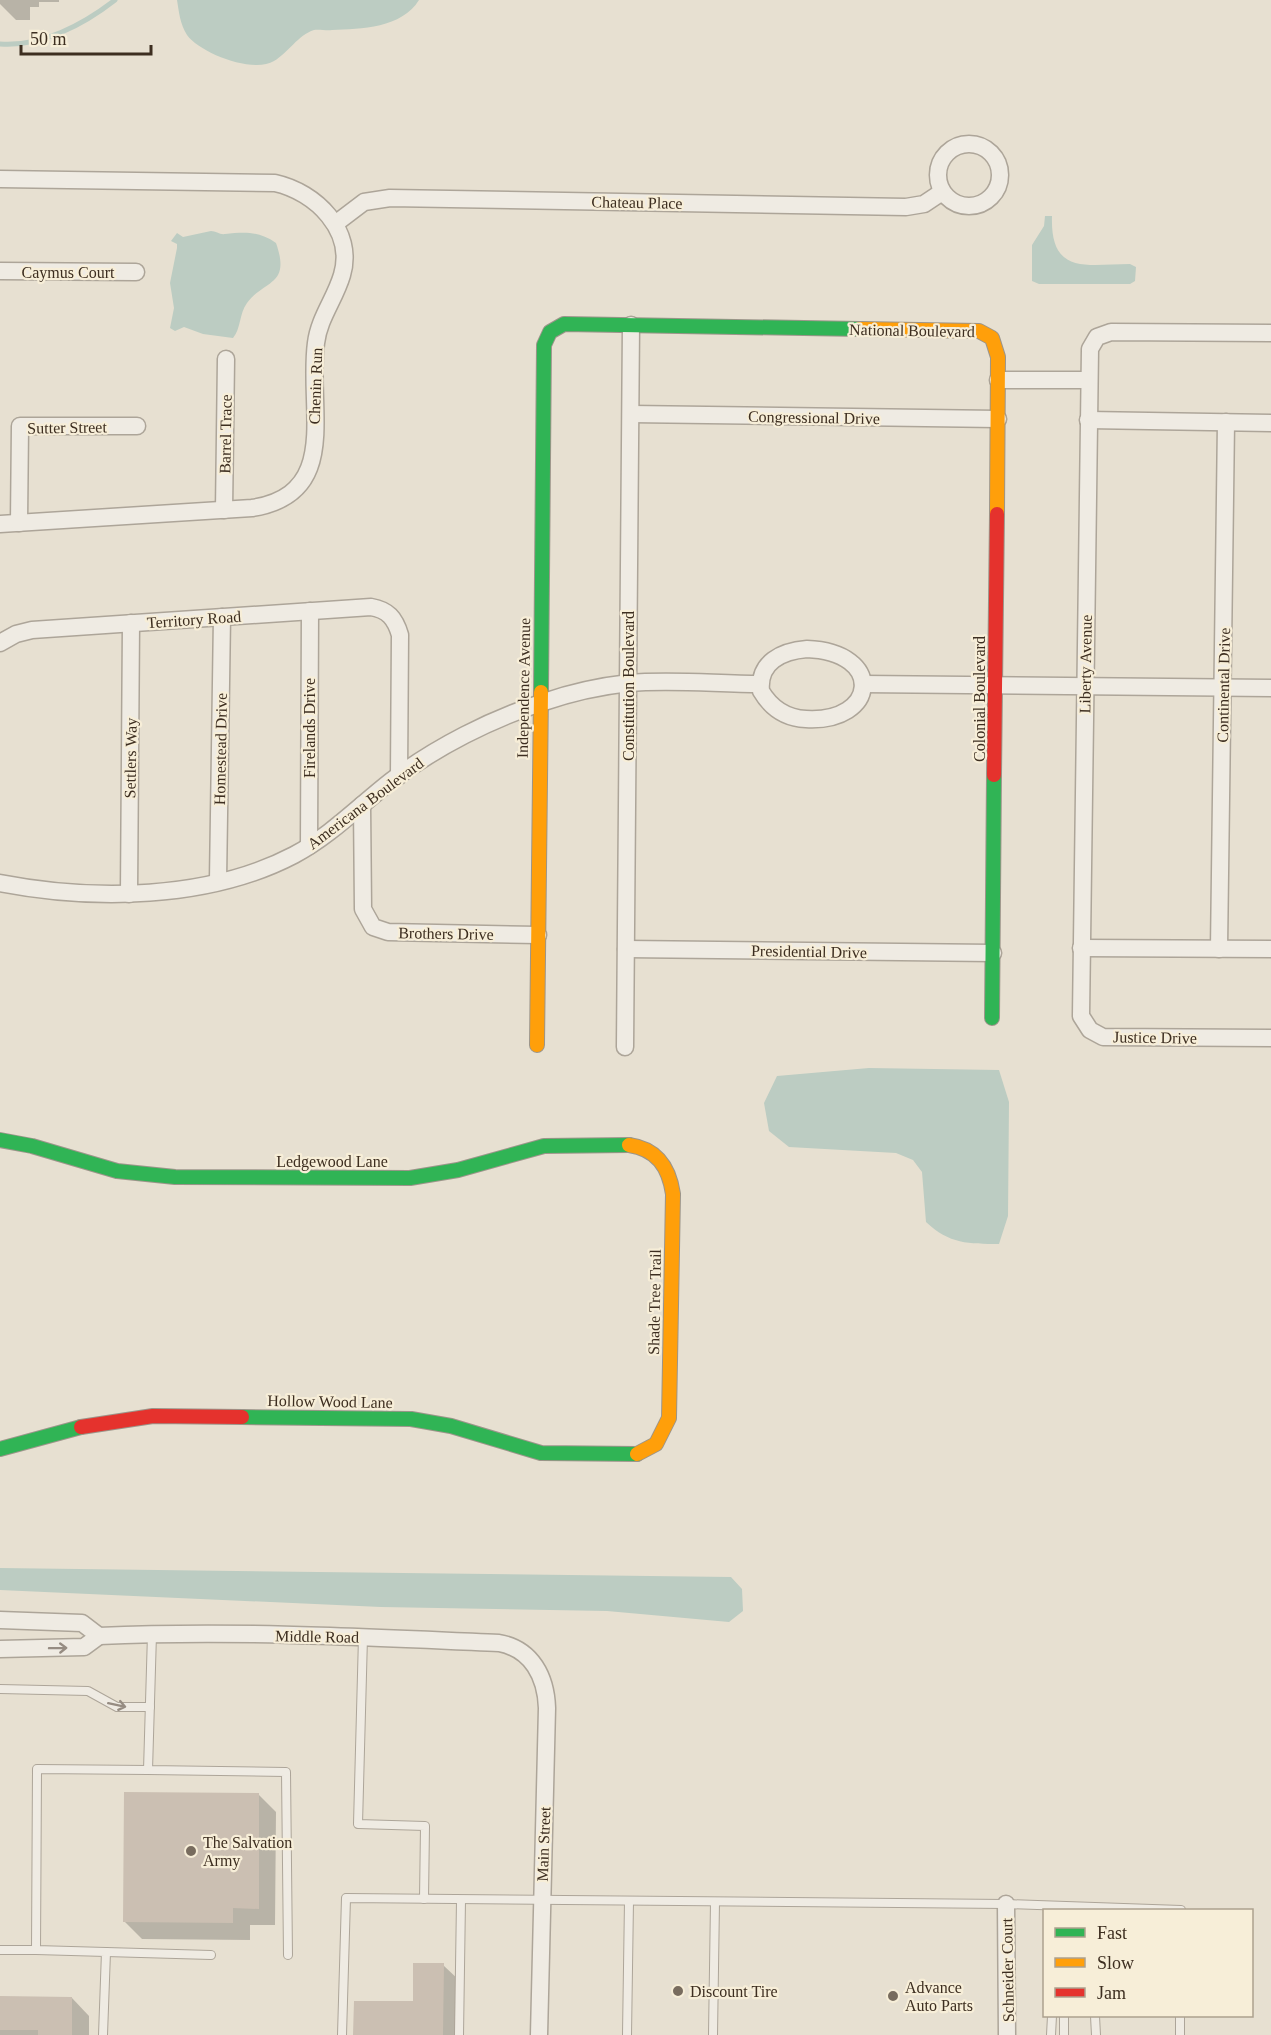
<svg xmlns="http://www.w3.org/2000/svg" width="1271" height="2035" viewBox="0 0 1271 2035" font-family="Georgia,serif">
<rect width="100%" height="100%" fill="#e7e0d1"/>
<g fill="#bcccc2">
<path d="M177 0H419C402 28 361 29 332 30 327 31 319 29 314 30 298 35 288 53 274 61 253 74 200 53 187 35 180 24 179 12 177 0Z"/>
<path d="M1045 216H1052C1050 276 1087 264 1130 264L1136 267 1135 281 1130 284H1039L1032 281V245L1044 226Z"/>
<path d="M211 231C216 231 220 235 225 234 245 232 259 231 276 243 291 286 265 279 247 303 239 314 241 329 233 338L203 334 184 327 175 331 170 328 174 308 170 283 177 248V244L171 241 177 233 183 237Z"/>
<path d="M869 1068 999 1070 1009 1102 1008 1216 999 1244C969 1244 949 1244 926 1222L922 1172 913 1160 896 1153 789 1147 769 1131 764 1103 777 1076Z"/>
<polygon points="0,1568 731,1577 742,1589 743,1611 729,1622 607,1611 381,1607 0,1590"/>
</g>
<g fill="#0003">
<polygon points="0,0 59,0 59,2 39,2 39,7 30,7 30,20 16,20 0,4"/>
<polygon points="259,1795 276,1812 275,1925 250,1925 250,1940 142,1939 125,1922"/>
<polygon points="443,1965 461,1982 460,2035 355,2035 414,2002"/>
<polygon points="0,1998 72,1998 89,2016 89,2035 0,2035"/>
</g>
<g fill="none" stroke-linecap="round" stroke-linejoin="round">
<path stroke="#bcccc2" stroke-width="5" d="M0 44C41 47 83 25 115 0"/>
</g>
<g fill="#cbbfb2">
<polygon points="124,1792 259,1793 259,1909 233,1908 233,1923 123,1922"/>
<polygon points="413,1963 444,1963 443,2035 353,2035 354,2001 413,2001"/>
<polygon points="0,1996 72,1997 72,2035 38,2035 38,2030 0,2030"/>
</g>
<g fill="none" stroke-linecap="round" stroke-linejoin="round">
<g stroke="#ada599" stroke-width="10">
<g id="lane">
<polyline points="152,1634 148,1770 286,1772 288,1955"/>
<polyline points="363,1637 358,1824 425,1826 424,1899"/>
<polyline points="0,1689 88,1691 117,1707 150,1707"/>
<polyline points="0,1950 36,1950"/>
<polyline points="106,1952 211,1955"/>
<polyline points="1064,2016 1064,2035"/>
<polyline points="1095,2016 1096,2035"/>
<polyline points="103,2035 106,1952 36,1950 37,1769 148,1770"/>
<polyline points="342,2035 346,1898 1006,1904 1181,1910"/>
<polyline points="459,2035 461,1900"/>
<polyline points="627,2035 629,1901"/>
<polyline points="713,2035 715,1902"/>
<polyline points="1051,2035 1052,2016"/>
<polyline points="1180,2035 1180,2016"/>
</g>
</g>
<g stroke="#ada599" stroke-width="19">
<g id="street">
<circle cx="969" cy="175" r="31"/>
<path d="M0 179 275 183C316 192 355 231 342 275 335 299 319 318 316 343 307 409 342 494 252 508L0 524"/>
<polyline points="335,224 364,202 390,198 906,207 924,204 942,192"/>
<polyline points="0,271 136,272"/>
<polyline points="1271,333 1111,332 1097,337 1090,349 1081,1016 1090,1030 1103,1037 1271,1038"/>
<polyline points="998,380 1088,380"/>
<polyline points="631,414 998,419"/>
<polyline points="1088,420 1271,423"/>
<polyline points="224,510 226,359"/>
<polyline points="19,523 20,426 137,426"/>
<path d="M0 643 16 634 32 630 371 607C388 610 395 618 400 635L399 776"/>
<path d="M807 649C885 652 878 723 806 719 785 718 771 708 761 691 758 662 782 651 807 649Z"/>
<polyline points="863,684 1271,688"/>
<polyline points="362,805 363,909 373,927 388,932 538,935"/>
<polyline points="309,846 310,611"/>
<polyline points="218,881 222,617"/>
<path d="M0 883C93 901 208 900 294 855 330 836 359 806 391 781 436 747 491 719 544 702 570 693 602 686 629 683 671 679 717 684 760 684"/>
<polyline points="129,894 131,623"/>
<polyline points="1081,948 1271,949"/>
<polyline points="626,949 993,953"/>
<polyline points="1219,949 1226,422"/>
<polyline points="625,1047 631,325"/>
<polyline points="0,1620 82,1623 99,1636 84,1647 0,1649"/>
<path d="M99 1636C232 1630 366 1637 499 1643 532 1649 546 1677 547 1708L539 2035"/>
<polyline points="1006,1904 1007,2035"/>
</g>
</g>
<g stroke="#9c958a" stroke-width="16">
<g id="fast">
<polyline points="541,692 544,345 550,332 564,324 860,329"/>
<polyline points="992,1018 994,775"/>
<polyline points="0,1140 32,1146 117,1171 175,1177 410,1178 458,1170 544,1146 629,1145"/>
<polyline points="242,1417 411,1419 451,1426 541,1453 637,1454"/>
<polyline points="0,1449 81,1427"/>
</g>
</g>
<g stroke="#9c958a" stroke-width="16">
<g id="slow">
<polyline points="860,329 979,331 992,338 998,357 997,514"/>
<polyline points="537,1045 541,692"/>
<path d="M629 1145C657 1149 669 1167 673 1194L669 1418 656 1444 637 1454"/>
</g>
</g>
<g stroke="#9c958a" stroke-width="16">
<g id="jam">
<polyline points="994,775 997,514"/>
<polyline points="81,1427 153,1416 242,1417"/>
</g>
</g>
<use href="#lane" stroke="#efebe3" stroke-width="8"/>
<use href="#street" stroke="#efebe3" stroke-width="16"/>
<use href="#fast" stroke="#30b455" stroke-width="14"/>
<use href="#slow" stroke="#ff9f0a" stroke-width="14"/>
<use href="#jam" stroke="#e5322d" stroke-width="14"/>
</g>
<defs><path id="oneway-shaft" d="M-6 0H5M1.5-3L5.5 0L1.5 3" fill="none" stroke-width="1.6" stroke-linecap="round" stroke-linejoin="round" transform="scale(1.5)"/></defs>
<g stroke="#968c82">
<use href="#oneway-shaft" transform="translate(58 1648) rotate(-1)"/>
<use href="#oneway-shaft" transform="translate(117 1705) rotate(12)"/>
</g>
<g fill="#786c5e" stroke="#f7eed8" stroke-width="2">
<circle cx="191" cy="1851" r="6"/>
<circle cx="678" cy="1991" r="6"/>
<circle cx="893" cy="1996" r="6"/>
</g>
<g text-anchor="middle" stroke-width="4.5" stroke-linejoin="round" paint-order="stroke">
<g font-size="16" fill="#3d2e20" stroke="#f7eed8">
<text transform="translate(637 202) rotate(1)" y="6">Chateau Place</text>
<text x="68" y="278">Caymus Court</text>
<text transform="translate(912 330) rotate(1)" y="6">National Boulevard</text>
<text transform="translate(315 386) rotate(-88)" y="6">Chenin Run</text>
<text transform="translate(814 417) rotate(1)" y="6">Congressional Drive</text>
<text transform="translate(67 427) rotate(-1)" y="6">Sutter Street</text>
<text transform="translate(225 434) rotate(-89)" y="6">Barrel Trace</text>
<text transform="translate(194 619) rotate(-4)" y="6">Territory Road</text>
<text transform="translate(1085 664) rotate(-89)" y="6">Liberty Avenue</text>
<text transform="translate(1223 685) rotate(-89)" y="6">Continental Drive</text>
<text transform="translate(628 686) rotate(-90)" y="6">Constitution Boulevard</text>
<text transform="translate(523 688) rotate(-89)" y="6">Independence Avenue</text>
<text transform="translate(979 699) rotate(-90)" y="6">Colonial Boulevard</text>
<text transform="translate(309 728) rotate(-90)" y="6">Firelands Drive</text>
<text transform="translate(220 749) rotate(-89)" y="6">Homestead Drive</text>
<text transform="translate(130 758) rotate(-89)" y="6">Settlers Way</text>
<text transform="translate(365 803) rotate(-37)" y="6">Americana Boulevard</text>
<text transform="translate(446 933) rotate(1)" y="6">Brothers Drive</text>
<text transform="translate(809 951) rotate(1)" y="6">Presidential Drive</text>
<text transform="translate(1155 1037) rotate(1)" y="6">Justice Drive</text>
<text x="332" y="1167">Ledgewood Lane</text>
<text transform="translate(654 1302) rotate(-89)" y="6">Shade Tree Trail</text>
<text transform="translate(330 1401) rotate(1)" y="6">Hollow Wood Lane</text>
<text transform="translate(317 1636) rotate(1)" y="6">Middle Road</text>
<text transform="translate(543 1844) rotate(-88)" y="6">Main Street</text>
<text transform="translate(1007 1970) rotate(-91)" y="6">Schneider Court</text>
</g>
<g font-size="16" fill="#3d2e20" stroke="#f7eed8" text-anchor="start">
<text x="203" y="1848">The Salvation<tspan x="203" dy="18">Army</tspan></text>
<text x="905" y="1993">Advance<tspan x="905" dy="18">Auto Parts</tspan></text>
<text x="690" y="1997">Discount Tire</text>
</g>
</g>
<rect x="1043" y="1909" width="210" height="108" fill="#f7eed8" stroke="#ada18e" stroke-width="1.5"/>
<rect x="1055" y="1928" width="30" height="9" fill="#30b455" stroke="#ada18e" stroke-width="1.5"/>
<text x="1097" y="1939" font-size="18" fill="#3d2e20">Fast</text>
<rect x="1055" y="1958" width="30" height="9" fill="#ff9f0a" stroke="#ada18e" stroke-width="1.5"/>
<text x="1097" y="1969" font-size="18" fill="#3d2e20">Slow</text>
<rect x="1055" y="1988" width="30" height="9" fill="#e5322d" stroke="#ada18e" stroke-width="1.5"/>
<text x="1097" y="1999" font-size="18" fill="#3d2e20">Jam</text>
<path d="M21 45v9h130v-9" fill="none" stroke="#3d2e20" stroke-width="3"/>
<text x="30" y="45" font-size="18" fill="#3d2e20" stroke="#f7eed8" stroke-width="4.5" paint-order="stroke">50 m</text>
</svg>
